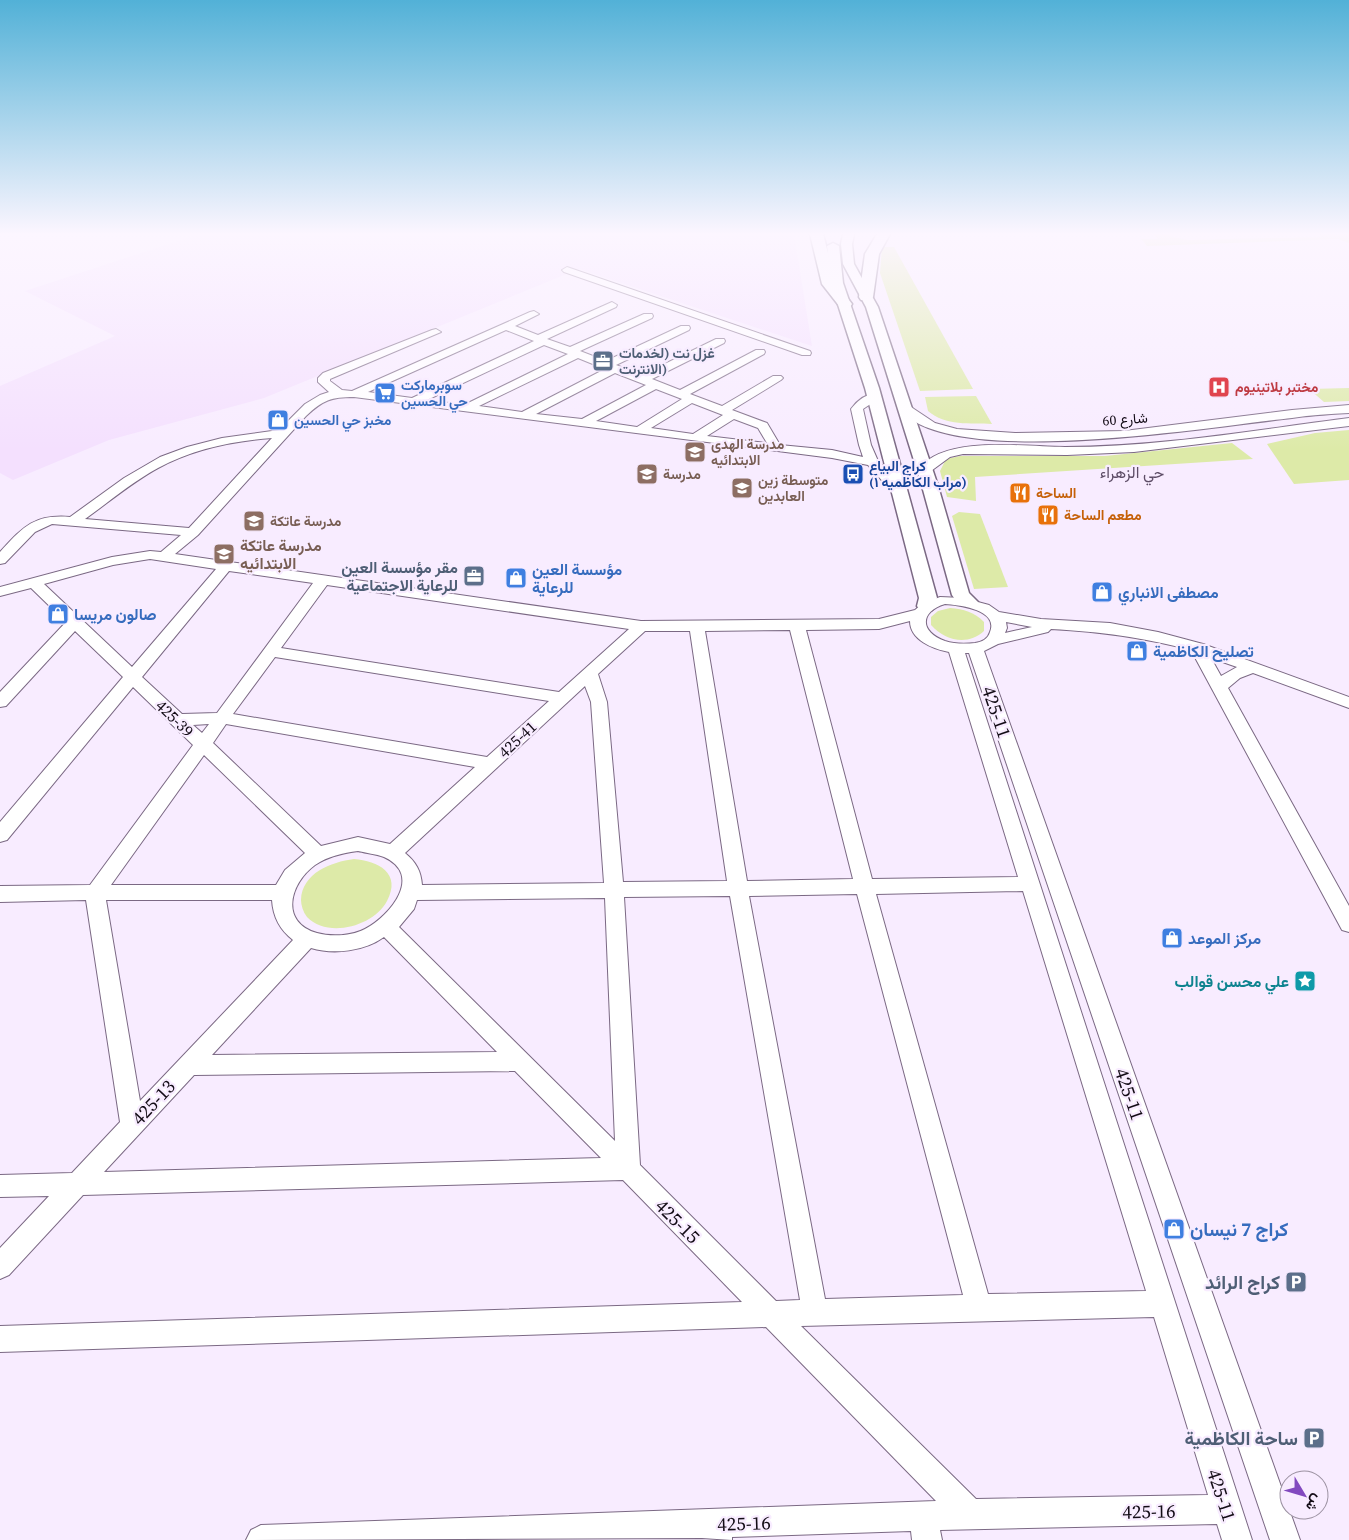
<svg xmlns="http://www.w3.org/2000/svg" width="1349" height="1540" viewBox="0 0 1349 1540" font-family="'Source Serif 4',Vazirmatn,serif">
<rect width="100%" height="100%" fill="#f8ecff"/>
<polygon fill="#f4e0fe" points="199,234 794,234 812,346 579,269 264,398 109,440 13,480 0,473 0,386 115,336 25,291"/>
<g fill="#ddeaa8">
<polygon points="1154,234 1169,234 1172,237 1188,240 1321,237 1318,234 1349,234 1349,243 1338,239 1147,246 1141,239 1158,239"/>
<polygon points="882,247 894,247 973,389 920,391 880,273"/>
<polygon points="1349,388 1349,401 1324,402 1309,389"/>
<path d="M976 396 992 424C971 423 945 426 928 411L925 397Z"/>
<polygon points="1349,430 1349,480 1294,484 1267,444 1315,433"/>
<polygon points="1232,443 1253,459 975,477 976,501 947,497 940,471 946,459 960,456 1105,456"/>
<polygon points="959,512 980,514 1008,587 974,589 952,516"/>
<path d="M950 608C964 609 974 612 984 622V631C968 646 945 641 931 625V617L938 611Z"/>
<path d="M354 859C378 861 402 873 387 901 374 926 328 939 307 917 303 912 301 905 301 900 302 873 331 862 354 859Z"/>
</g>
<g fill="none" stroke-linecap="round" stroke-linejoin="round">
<g stroke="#7b6984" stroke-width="2">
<g id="minor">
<polygon points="567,267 810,351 811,353 810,355 802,355 564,272 562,270"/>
<path d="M612 302 617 305 616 307 547 339 570 347 644 314H652L653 316 652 318 580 351 606 361 681 326H689L690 328 689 330 616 365 642 375 716 339H724L725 341 724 343 652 379 680 390 756 350H764L765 352 764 354 690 394 722 406 773 376H781L783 378 781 380 732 410 767 423 780 445 832 450 863 457 859 445 851 409C857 401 867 392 878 395L880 397 878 399 863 409 871 445 878 461 907 492 905 495H895L868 465 832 458 354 397C331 397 323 400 306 416L198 535 175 554 641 621 879 619 915 610 922 604 940 597 963 598 989 605 999 612 1041 619 1110 623 1158 632 1203 644 1349 697V708L1253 673 1240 678 1228 688 1349 906V932L1342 930 1191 650C1141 637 1102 632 1051 629L1048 632 998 644 984 651 1300 1540H1270L969 653H965L1252 1540H1222L1217 1524 940 1530 942 1540H912L911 1531 732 1537V1540L702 1538 246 1540 251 1530 261 1525 936 1501 766 1327 0 1352V1326L742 1302 623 1180 83 1195 9 1275 0 1279V1248L49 1196 0 1197V1175L72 1173 120 1122 86 900 0 902V886L90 885 193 745 133 687 7 840 0 842V822L123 677 75 631 6 706 0 707V692L66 622 31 588 0 596V587L112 557 150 551 161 552 181 535 52 524 35 532 5 563 0 564V552C23 527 34 514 70 517L124 478 160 457 187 447 222 438 279 430 305 404 320 395 329 392 318 382V378L323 373 432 330 436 329 441 332 330 379V381L342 390 352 391 530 312 534 311 539 314 515 326 538 335ZM506 330 534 341 412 398 368 392ZM544 345 568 354 464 405 427 400ZM578 358 605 369 522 412 479 406ZM615 373 646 385 582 419 536 414ZM656 389 682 399 637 427 596 421ZM692 403 723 415 693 434 651 428ZM734 419 758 428 767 443 707 436ZM272 438 189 528 85 519C109 502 132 482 158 468 193 449 232 441 272 438ZM150 559 216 569 132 667 44 584 113 565ZM229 571 313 583 217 713 182 714 142 677ZM327 585 629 629 559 692 281 648ZM945 604C960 605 999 610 990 632 988 639 982 642 975 643 966 644 954 644 945 641 920 632 919 612 945 604ZM910 621C910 640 933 649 949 652L1018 877 872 879 806 630 879 629ZM1006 622 1032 627 1005 633 1007 628ZM790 630 853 879 747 881 705 631ZM645 631H690L727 881 623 882 607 702 598 674ZM275 657 549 701 487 757 233 714ZM1211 658 1237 667 1221 676ZM585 686 591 702 604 883 422 885C421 871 416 862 405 853ZM209 724 202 733 193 725ZM226 724 475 767 390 844 358 837 321 846 213 743ZM204 755 305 853 285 870 276 885H111ZM358 851C366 853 376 854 384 857 424 875 390 916 365 929 352 936 331 937 317 933 279 922 290 883 315 865 328 856 343 853 358 851ZM1023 891 1146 1291 988 1294 876 894ZM857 894 963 1295 825 1299 749 896ZM730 896 800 1300 776 1301 640 1165 624 897ZM605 898 615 1141 399 927 414 909 417 900ZM106 900H272C273 917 280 930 293 940L140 1101ZM384 937 497 1052 212 1055 311 948C334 955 365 951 384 937ZM515 1071 601 1158 104 1172 194 1075ZM1154 1317 1208 1495 976 1499 801 1326Z"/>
<path d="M1349 405V413C1330 414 1311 415 1292 418 1217 426 950 471 901 410L907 406 911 407 935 423 957 429 1015 433 1124 431 1292 410Z"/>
<path d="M1349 418V426L1134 452 1067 455 963 454 950 457 931 471H921L920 468C945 435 1027 447 1065 447 1160 447 1255 430 1349 418Z"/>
</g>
</g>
<g stroke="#7b6984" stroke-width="3">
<g id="major">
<path d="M843 234H854L852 244 854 264 878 307 938 486 969 593 978 602 975 606C965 608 958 604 952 595L922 486 866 307 843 264 841 244Z"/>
<polygon points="833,243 839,246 843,283 879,388 937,598 932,610 926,611 920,610 917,606 919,598 865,388 831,283 827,246"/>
</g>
</g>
<g stroke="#7b6984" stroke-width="3">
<g id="highway">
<polygon points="810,234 823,234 836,283 852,304 850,307 840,307 822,284"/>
<polygon points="877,234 890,234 879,254 873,297 871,300 861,300 859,297 865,254"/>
</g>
</g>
<use href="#minor" fill="#fff" fill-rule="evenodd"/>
<use href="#major" fill="#fff" fill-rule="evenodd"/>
<use href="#highway" fill="#fff" fill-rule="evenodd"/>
</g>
<linearGradient id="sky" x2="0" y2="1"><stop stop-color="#52b1d7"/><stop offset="0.52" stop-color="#fcf6ff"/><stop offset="1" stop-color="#fcf6ff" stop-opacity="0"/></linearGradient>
<rect width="1349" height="450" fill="url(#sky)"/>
<defs>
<g id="office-square" transform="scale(1.125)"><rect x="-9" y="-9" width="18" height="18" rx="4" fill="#5c6f8a" stroke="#f8ecff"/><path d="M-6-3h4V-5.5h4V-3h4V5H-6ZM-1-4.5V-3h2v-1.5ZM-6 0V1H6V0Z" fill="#fff"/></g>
<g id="hospital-square" transform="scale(1.125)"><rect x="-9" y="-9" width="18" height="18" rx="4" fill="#e0444e" stroke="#f8ecff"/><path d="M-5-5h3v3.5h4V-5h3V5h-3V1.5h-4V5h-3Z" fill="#fff"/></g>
<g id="supermarket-square" transform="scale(1.125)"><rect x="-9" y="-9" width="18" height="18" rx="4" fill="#3f7fe0" stroke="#f8ecff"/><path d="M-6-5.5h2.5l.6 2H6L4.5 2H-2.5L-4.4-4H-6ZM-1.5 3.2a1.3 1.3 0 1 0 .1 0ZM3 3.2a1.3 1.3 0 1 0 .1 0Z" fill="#fff"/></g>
<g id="shop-square" transform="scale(1.125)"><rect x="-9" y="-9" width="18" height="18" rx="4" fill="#3f7fe0" stroke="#f8ecff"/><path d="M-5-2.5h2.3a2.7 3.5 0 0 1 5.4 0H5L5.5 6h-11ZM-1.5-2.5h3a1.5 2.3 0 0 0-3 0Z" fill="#fff"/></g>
<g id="school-square" transform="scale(1.125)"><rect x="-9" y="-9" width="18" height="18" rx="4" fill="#8d6e63" stroke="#f8ecff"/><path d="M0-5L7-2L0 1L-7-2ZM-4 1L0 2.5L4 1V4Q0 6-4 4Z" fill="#fff"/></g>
<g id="bus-square" transform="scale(1.125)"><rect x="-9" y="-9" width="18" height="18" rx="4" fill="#1a4fb4" stroke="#f8ecff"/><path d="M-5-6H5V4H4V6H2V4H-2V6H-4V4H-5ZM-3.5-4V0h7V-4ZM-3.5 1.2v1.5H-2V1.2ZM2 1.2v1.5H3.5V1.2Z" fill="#fff"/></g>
<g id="restaurant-square" transform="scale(1.125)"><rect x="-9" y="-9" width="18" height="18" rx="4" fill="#e8710a" stroke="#f8ecff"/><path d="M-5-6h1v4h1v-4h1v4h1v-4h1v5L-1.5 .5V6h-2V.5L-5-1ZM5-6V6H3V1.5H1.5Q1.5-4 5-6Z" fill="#fff"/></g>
<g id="sight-square" transform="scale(1.125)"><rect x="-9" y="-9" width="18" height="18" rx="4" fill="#0f9aa8" stroke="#f8ecff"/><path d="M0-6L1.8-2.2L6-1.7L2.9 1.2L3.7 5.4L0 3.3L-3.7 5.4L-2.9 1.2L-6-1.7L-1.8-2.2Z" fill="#fff"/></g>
<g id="parking-square" transform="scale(1.125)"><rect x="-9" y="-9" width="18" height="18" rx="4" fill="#5c6f8a" stroke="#f8ecff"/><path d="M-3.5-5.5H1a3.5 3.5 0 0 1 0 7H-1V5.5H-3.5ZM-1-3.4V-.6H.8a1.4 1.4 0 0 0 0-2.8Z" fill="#fff"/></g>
</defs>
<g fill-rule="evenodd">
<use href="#office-square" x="603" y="361"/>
<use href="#hospital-square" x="1219" y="387"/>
<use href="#supermarket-square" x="385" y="393"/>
<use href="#shop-square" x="278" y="420"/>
<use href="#school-square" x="695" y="452"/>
<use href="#school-square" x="647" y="474"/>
<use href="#bus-square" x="853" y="474"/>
<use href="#school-square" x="742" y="488"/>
<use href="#restaurant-square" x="1020" y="493"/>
<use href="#restaurant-square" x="1048" y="515"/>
<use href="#school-square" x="254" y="521"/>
<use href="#school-square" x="224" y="554"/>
<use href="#office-square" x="474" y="576"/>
<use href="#shop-square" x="516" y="578"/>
<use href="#shop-square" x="1102" y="592"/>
<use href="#shop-square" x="58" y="614"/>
<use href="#shop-square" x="1137" y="651"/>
<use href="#shop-square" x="1172" y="938"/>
<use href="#sight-square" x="1305" y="981"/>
<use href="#shop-square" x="1174" y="1229"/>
<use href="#parking-square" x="1296" y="1282"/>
<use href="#parking-square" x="1314" y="1438"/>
</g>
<g text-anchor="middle" stroke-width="4.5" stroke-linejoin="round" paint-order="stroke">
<g font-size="14" font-weight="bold" fill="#4e5e75" stroke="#f8ecff" text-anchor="start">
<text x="619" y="358">غزل نت (لخدمات<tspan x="619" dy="16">الانترنت)</tspan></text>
</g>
<g font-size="14" font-weight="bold" fill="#366cbe" stroke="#f8ecff" text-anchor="start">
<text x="401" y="390">سوبرماركت<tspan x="401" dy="16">حي الحسين</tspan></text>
<text x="294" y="425">مخبز حي الحسين</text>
</g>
<g font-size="14" font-weight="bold" fill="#be3a42" stroke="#f8ecff" text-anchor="start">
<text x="1235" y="392">مختبر بلاتينيوم</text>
</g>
<g font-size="14" fill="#130c16" stroke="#f8ecff">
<text transform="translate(1125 419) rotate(-4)" y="5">شارع 60</text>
</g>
<g font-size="14" font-weight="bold" fill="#785e54" stroke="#f8ecff" text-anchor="start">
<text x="711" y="449">مدرسة الهدى<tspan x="711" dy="16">الابتدائيه</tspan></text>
<text x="663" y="479">مدرسة</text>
<text x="758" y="485">متوسطة زين<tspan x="758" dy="16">العابدين</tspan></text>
<text x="270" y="526">مدرسة عاتكة</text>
</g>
<g font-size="14" font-weight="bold" fill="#164399" stroke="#f8ecff" text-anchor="start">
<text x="869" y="471">كراج البياع<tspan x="869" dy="16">(مراب الكاظميه ١)</tspan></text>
</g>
<g font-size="14" font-weight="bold" fill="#c56008" stroke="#f8ecff" text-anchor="start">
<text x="1036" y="498">الساحة</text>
<text x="1064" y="520">مطعم الساحة</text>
</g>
<g font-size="16" fill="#5e4d67" stroke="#f8ecff">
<text x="1132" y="478">حي الزهراء</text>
</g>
<g font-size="16" font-weight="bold" fill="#785e54" stroke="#f8ecff" text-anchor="start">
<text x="240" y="551">مدرسة عاتكة<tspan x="240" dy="18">الابتدائيه</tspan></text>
</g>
<g font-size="16" font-weight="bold" fill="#4e5e75" stroke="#f8ecff" text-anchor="end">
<text x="458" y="573">مقر مؤسسة العين<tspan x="458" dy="18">للرعاية الاجتماعية</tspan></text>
</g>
<g font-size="16" font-weight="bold" fill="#366cbe" stroke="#f8ecff" text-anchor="start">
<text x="532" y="575">مؤسسة العين<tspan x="532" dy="18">للرعاية</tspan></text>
<text x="1118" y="598">مصطفى الانباري</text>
<text x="74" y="620">صالون مريسا</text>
<text x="1153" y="657">تصليح الكاظمية</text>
<text x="1188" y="944">مركز الموعد</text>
</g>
<g font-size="16" fill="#130c16" stroke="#f8ecff">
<text transform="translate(175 718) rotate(44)" y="6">425-39</text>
<text transform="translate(517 739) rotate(-43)" y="6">425-41</text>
</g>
<g font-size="16" font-weight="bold" fill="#0d838f" stroke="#f8ecff" text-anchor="end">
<text x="1289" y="987">علي محسن قوالب</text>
</g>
<g font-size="19" fill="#130c16" stroke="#f8ecff">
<text transform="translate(997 712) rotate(71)" y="7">425-11</text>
<text transform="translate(1130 1094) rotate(71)" y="7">425-11</text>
<text transform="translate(153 1102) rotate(-47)" y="7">425-13</text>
<text transform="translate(678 1221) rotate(45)" y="7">425-15</text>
<text transform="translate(1222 1495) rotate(72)" y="7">425-11</text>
<text transform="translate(1149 1511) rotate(-1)" y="7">425-16</text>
<text transform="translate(744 1523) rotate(-2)" y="7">425-16</text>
</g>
<g font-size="19" font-weight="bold" fill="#366cbe" stroke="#f8ecff" text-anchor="start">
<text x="1190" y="1236">كراج 7 نيسان</text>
</g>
<g font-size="19" font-weight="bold" fill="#4e5e75" stroke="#f8ecff" text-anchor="end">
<text x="1280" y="1289">كراج الرائد</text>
<text x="1298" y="1445">ساحة الكاظمية</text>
</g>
</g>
<g transform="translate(1304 1495) rotate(128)"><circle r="24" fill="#f8ecff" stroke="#9c92a2"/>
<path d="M0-4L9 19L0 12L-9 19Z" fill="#8249bf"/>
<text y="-8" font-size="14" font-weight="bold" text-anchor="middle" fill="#130c16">ش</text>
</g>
</svg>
